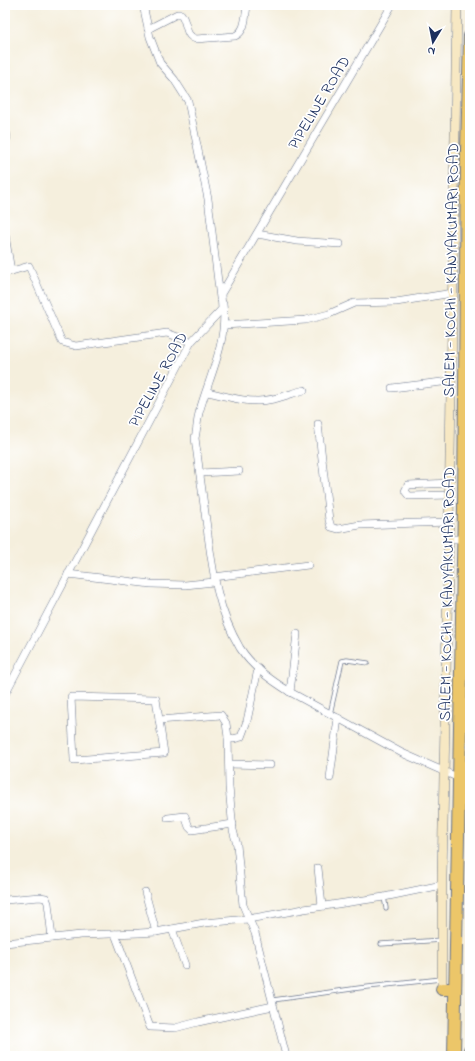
<svg xmlns="http://www.w3.org/2000/svg" width="475" height="1061" viewBox="0 0 475 1061" font-family="'Indie Flower',sans-serif">
<rect width="100%" height="100%" fill="#fff"/>
<filter id="ink" filterUnits="userSpaceOnUse"><feTurbulence type="fractalNoise" baseFrequency=".025" numOctaves="2"/><feDisplacementMap in="SourceGraphic" scale="8" xChannelSelector="R" yChannelSelector="G"/><feConvolveMatrix kernelMatrix="1 2 1 2 8 2 1 2 1" color-interpolation-filters="sRGB"/></filter>
<filter id="wash" filterUnits="userSpaceOnUse"><feTurbulence type="fractalNoise" baseFrequency=".012" numOctaves="4" result="noise"/><feDisplacementMap in="SourceGraphic" scale="16" xChannelSelector="R" yChannelSelector="G"/><feGaussianBlur stdDeviation="0.9" result="paint"/><feColorMatrix in="noise" values="0 0 0 0 0 0 0 0 0 0 0 0 0 0 0 0 0 1.4 0 .05"/><feComposite in="paint" operator="in"/></filter>
<g filter="url(#wash)">
<rect width="100%" height="100%" fill="#f5efdd"/>
</g>
<g filter="url(#ink)">
<g fill="none" stroke-linecap="round" stroke-linejoin="round">
<g stroke="#67728a" stroke-width="5">
<g id="lane">
<polyline points="330,714 342,661 347,660 368,663"/>
<polyline points="384,897 386,908"/>
<polyline points="381,944 442,940"/>
<polyline points="273,1000 359,988 441,979"/>
</g>
</g>
<g stroke="#67728a" stroke-width="8">
<g id="street">
<polyline points="143,5 150,37 160,63 174,79 188,101 208,199 220,298"/>
<path d="M148 29 177 14H181C188 23 184 36 196 39L235 36C246 31 245 17 247 6"/>
<polyline points="5,126 7,138 5,140"/>
<polyline points="257,234 297,241 340,244"/>
<polyline points="5,235 11,271"/>
<polyline points="5,273 29,266 62,342 76,346 167,333 191,342"/>
<path d="M223 304C228 342 209 377 199 413 197 421 197 430 195 438 199 468 203 498 207 528 213 572 217 609 240 648 252 667 271 680 290 692L402 753 459 778"/>
<polyline points="224,325 306,320 329,314 354,303 396,302 453,293"/>
<polyline points="392,388 450,381"/>
<path d="M207 392C223 395 239 401 256 401 271 402 289 394 304 390"/>
<polyline points="318,424 329,520 331,527 338,529 360,525 449,522"/>
<polyline points="200,473 239,471"/>
<polyline points="450,495 409,496 405,491 408,485 450,483"/>
<polyline points="449,539 463,539"/>
<polyline points="68,574 151,584 185,585 214,582"/>
<polyline points="214,577 308,565"/>
<polyline points="258,669 247,721 241,737 233,739 228,737 229,787 233,830 237,845 243,905 255,933 286,1056"/>
<polyline points="290,692 297,634"/>
<polyline points="5,694 191,342 222,309 221,294 392,5"/>
<polygon points="71,697 156,699 164,753 74,760"/>
<polyline points="159,720 221,715 226,723 228,737"/>
<polyline points="229,764 270,765"/>
<polyline points="330,778 338,718"/>
<polyline points="168,818 185,816 189,827 192,830 233,824"/>
<polyline points="318,868 322,906"/>
<polyline points="145,892 156,932"/>
<polyline points="5,900 40,897 46,898 48,903 52,938"/>
<polyline points="172,929 185,965"/>
<polyline points="115,934 150,1027 175,1028 198,1022 273,1006"/>
<polyline points="5,943 81,935 139,933 156,932 204,923 248,919 304,909 384,897 442,885"/>
</g>
</g>
<g stroke="#67728a" stroke-width="10">
<polyline id="secondary" points="442,989 442,876 449,522 457,5"/>
</g>
<g stroke="#67728a" stroke-width="14">
<g id="highway">
<polyline points="442,989 455,989"/>
<polyline points="454,1056 464,508 467,150 470,36"/>
<polyline points="469,1056 470,1050"/>
</g>
</g>
<use href="#lane" stroke="#fff" stroke-width="3.5"/>
<use href="#street" stroke="#fff" stroke-width="7"/>
<use href="#secondary" stroke="#f7e8c3" stroke-width="9"/>
<use href="#highway" stroke="#ecc669" stroke-width="12"/>
</g>
</g>
<g text-anchor="middle" stroke-width="3.5" stroke-linejoin="round" paint-order="stroke">
<g font-size="16" fill="#1b2f5e" stroke="#fff">
<text transform="translate(318 102) rotate(-59)" y="6">PIPELINE ROAD</text>
<text transform="translate(450 270) rotate(-89)" y="6">SALEM - KOCHI - KANYAKUMARI ROAD</text>
<text transform="translate(157 379) rotate(-61)" y="6">PIPELINE ROAD</text>
<text transform="translate(446 594) rotate(-89)" y="6">SALEM - KOCHI - KANYAKUMARI ROAD</text>
</g>
</g>
<rect width="475" height="1061" fill="none" stroke="#fff" stroke-width="20"/>
<g transform="translate(433 42) rotate(190)" stroke="#ffffff" stroke-width="3" paint-order="stroke">
<path d="M0-3L7 15L0 10L-7 15Z" fill="#1b2f5e"/>
<text y="-6" font-size="11" font-weight="bold" text-anchor="middle" fill="#1b2f5e">N</text>
</g>
</svg>
